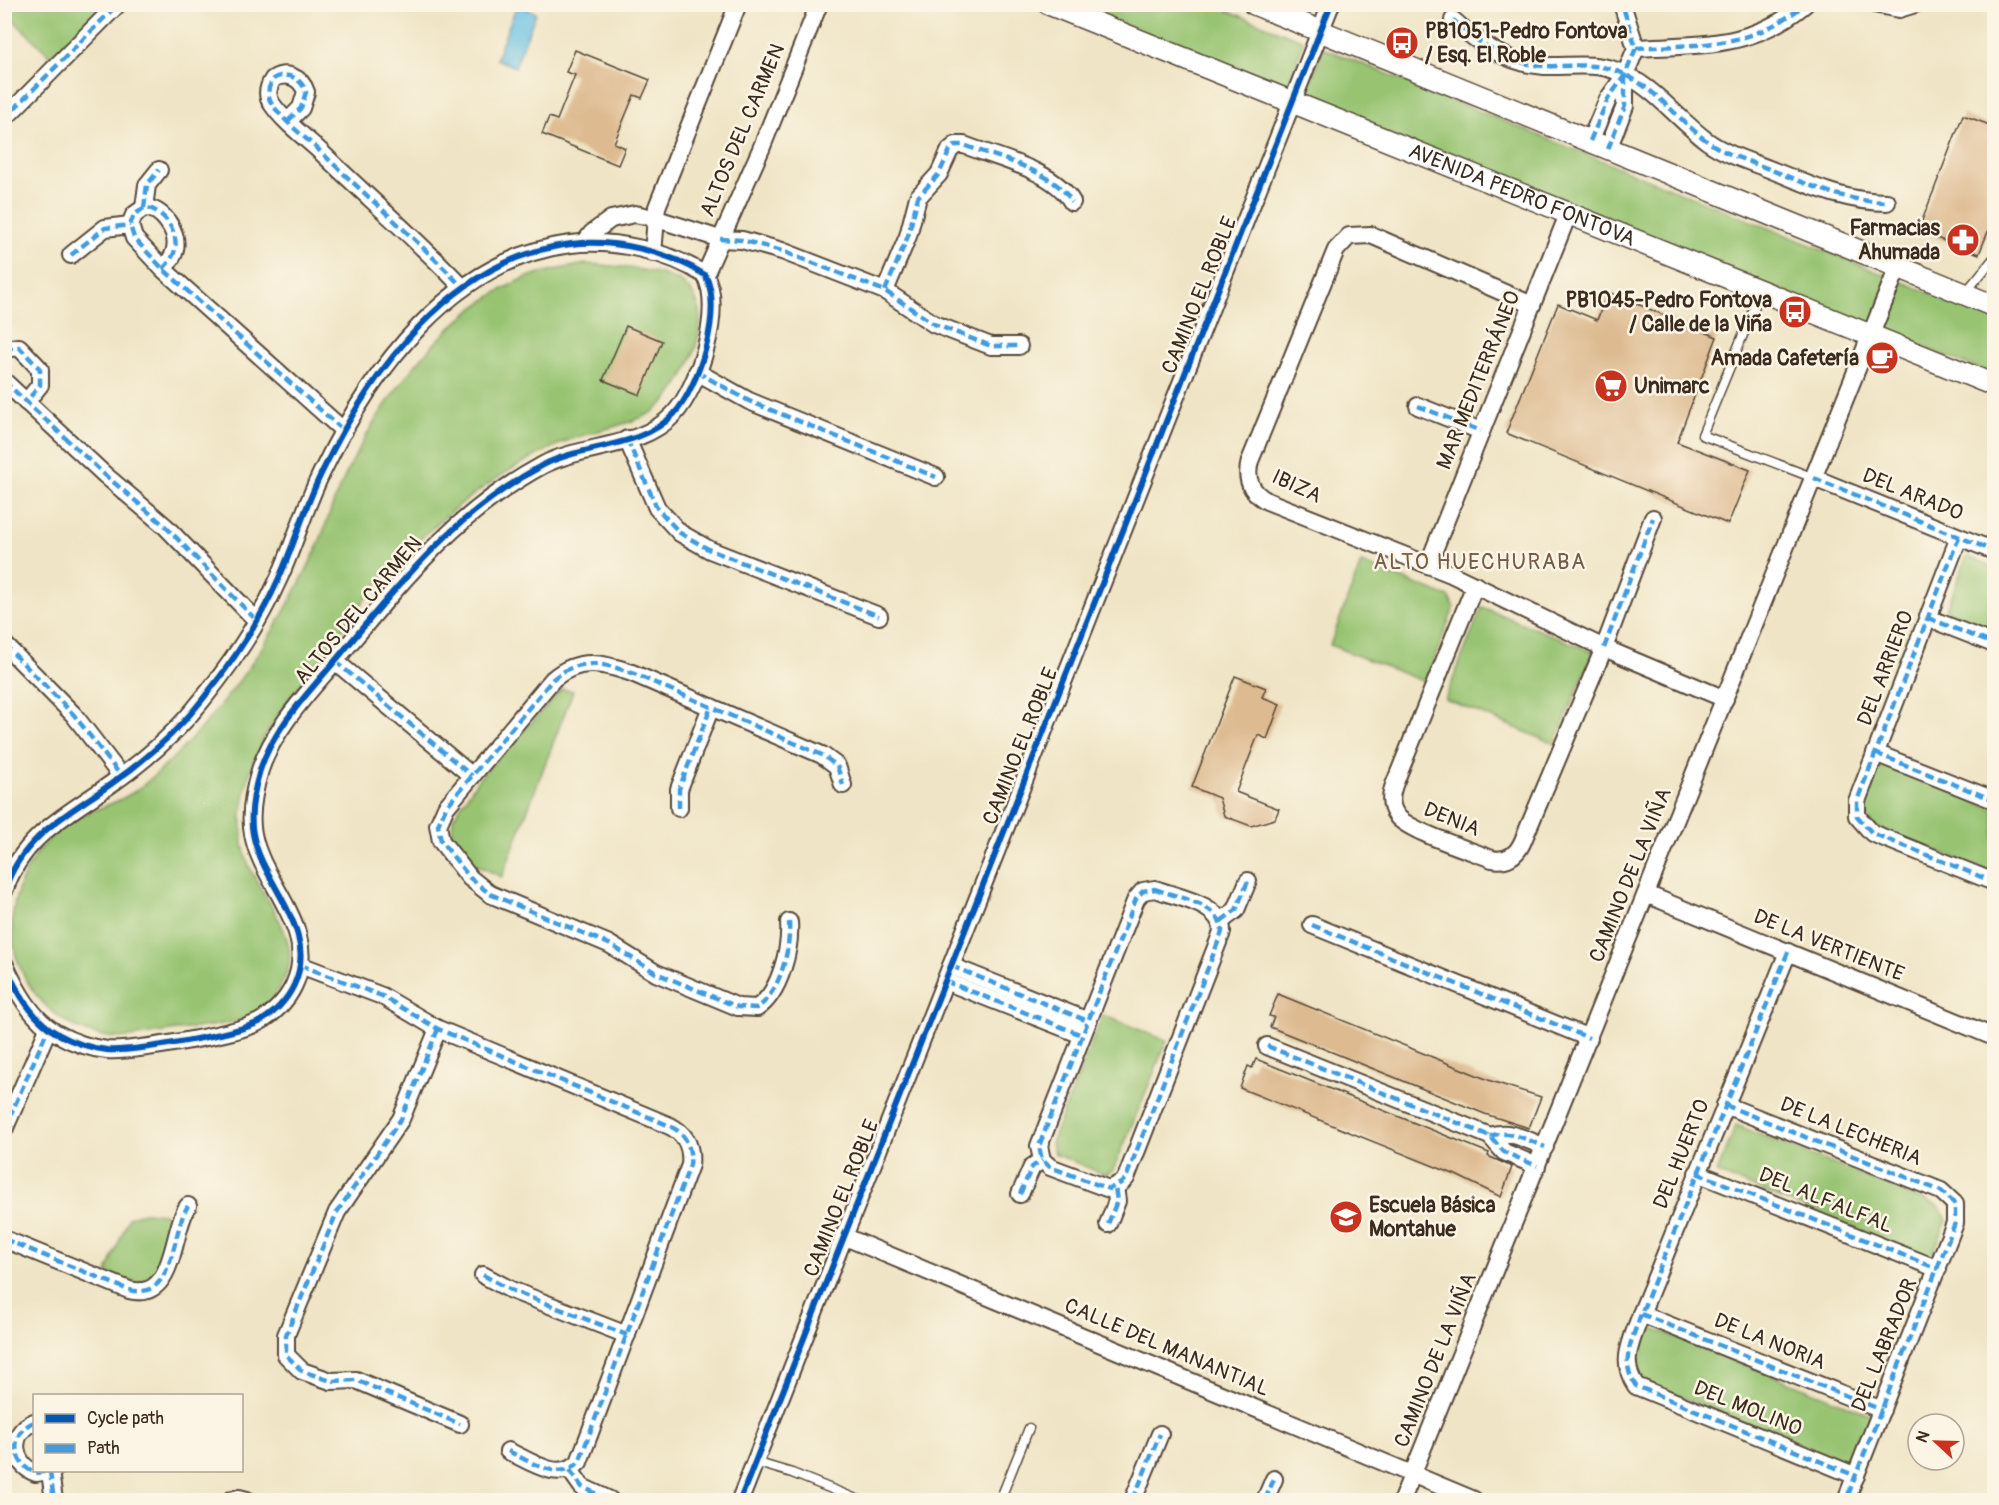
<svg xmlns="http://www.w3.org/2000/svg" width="1999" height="1505" viewBox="0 0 1999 1505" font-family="Pangolin,sans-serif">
<rect width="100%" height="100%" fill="#fcf5e5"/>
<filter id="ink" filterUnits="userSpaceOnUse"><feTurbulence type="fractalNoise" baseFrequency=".0167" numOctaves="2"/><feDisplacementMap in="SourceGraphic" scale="12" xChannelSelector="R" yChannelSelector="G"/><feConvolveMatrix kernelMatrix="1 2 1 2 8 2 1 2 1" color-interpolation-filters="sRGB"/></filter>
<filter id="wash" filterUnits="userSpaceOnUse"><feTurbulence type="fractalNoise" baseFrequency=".008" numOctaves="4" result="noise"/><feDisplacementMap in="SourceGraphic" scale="24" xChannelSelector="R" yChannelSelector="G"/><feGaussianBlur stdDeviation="1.35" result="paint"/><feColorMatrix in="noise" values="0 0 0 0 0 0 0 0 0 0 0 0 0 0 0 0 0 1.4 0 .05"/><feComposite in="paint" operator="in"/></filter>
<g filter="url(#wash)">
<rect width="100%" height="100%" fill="#efe4c5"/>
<g fill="#98c472" stroke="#6a7748" stroke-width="1.5">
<polygon points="4,5 5,4 103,5 51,57 5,12"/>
<polygon points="1068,5 1214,5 1304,41 1285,92"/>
<polygon points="1323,48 1994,319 1994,375 1304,101"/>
<path d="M585 264C609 265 667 270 685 285 720 314 686 385 658 408 640 423 596 430 572 439 557 444 544 452 530 459 473 489 422 533 379 582 359 605 342 631 323 656 300 685 273 716 258 751 244 782 235 830 248 863 261 898 305 939 284 979 278 988 274 1001 265 1007 239 1025 208 1027 177 1030 156 1032 129 1040 108 1037 50 1030 4 970 13 913 18 876 40 839 74 820 90 810 110 806 127 796 145 786 164 767 179 752 235 694 281 625 315 552 325 531 330 508 340 487 376 407 443 311 528 277 546 270 567 268 585 264Z"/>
<polygon points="1967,556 1994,567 1994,630 1946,610"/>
<polygon points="1361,563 1449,597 1454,608 1425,682 1330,645"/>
<polygon points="1482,607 1593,652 1555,744 1445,699"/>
<polygon points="562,689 573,691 502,877 468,861 452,841 453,818 477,781"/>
<polygon points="1880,763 1994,809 1994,873 1875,827 1865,816 1865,806"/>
<polygon points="1103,1015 1167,1041 1113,1171 1105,1175 1055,1154 1051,1143"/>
<polygon points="1736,1125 1939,1206 1947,1220 1931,1258 1717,1173"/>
<path d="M146 1212 164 1214 173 1224C168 1240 159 1281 138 1282 129 1283 116 1275 107 1272L129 1217Z"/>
<polygon points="1648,1326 1872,1415 1852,1465 1639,1380 1632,1366"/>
</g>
<polygon fill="#66c0e4" stroke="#507581" stroke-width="1.5" points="517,5 536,13 515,67 496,59"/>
<g id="blocks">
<g fill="#ddba8f">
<polygon points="575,50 650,80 642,98 634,95 614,143 625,148 618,165 542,134 549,117 557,120 575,75 566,72"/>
<polygon points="1963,115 1995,127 1995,214 1979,254 1918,231"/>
<polygon points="1608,292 1717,337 1677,442 1750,470 1728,524 1506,433 1558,304 1597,320"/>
<polygon points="626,326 662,341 640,395 603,380"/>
<polygon points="1235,676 1266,688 1262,697 1280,704 1267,739 1258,735 1236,792 1279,809 1275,819 1251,826 1224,816 1219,798 1192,787"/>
<polygon points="1278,994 1491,1081 1541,1097 1529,1128 1485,1114 1270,1027 1274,1017 1269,1016"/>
<polygon points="1256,1059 1489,1153 1488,1156 1512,1167 1501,1197 1456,1175 1240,1088 1248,1066 1252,1068"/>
</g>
</g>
</g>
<g filter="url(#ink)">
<use href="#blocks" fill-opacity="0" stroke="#564637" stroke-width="1.5"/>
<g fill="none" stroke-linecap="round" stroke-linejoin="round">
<g stroke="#564637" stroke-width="11">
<g id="service">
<polyline points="1761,291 1702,435 1814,478"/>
<polyline points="1965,293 1994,258"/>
<polyline points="755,1462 792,1473 859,1500"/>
<polyline points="1000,1500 1029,1428"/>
</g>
</g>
<g stroke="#564637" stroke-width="20">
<g id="minor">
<polyline points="1874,4 1899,9 1915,4"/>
<path d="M1453 20C1478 43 1508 64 1544 66 1569 67 1593 62 1617 71 1653 85 1676 118 1707 141 1725 154 1748 161 1769 169 1808 184 1844 202 1887 202"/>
<path d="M1636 48C1702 44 1751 49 1805 4"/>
<polyline points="4,119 118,4"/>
<path d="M288 121 301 108 306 92C301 77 286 71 273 79 268 87 266 96 272 104 284 122 305 137 321 152 368 198 418 240 463 288"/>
<polyline points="1590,141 1608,99 1625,75 1636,48 1622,4"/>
<polyline points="1608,149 1625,106 1625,75"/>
<polyline points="144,208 147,185 159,170"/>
<polyline points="585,242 592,233 611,219 635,214 654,218 720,239 742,240 782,251 885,291 934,324 991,346 1019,346"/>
<polyline points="653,253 657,207 738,4"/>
<polyline points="71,255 105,228 130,225"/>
<path d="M163 269C168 263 174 257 175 249 179 231 161 207 144 208L134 215 130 225 134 238 163 269 344 431"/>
<polyline points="705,275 761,149 819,4"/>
<path d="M885 291 908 236 918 197 939 174 950 150 956 145H964C997 158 1054 170 1072 202"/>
<path d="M1532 305 1371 235 1349 236 1336 250 1250 461C1245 479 1251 492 1267 501L1451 574 1604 648 1725 699"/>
<polyline points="4,349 19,347 40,369 40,385 26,402"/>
<polyline points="697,372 749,401 936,477"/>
<polyline points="4,381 105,475 165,526 257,621"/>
<polyline points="1418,406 1481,431"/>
<polyline points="627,439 657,508 680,533 710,550 879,616"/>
<polyline points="1814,478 1994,551"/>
<polyline points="1959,537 1857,801 1857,816 1872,833 1994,882"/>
<polyline points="1428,565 1569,212"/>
<path d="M1475 585 1394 785C1390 796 1390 807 1397 816 1408 831 1472 851 1492 859 1506 862 1516 856 1522 843L1604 648 1653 518"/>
<polyline points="1928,618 1994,644"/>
<polyline points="4,644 74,715 121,776"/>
<polyline points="335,661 472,776"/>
<polyline points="1875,753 1994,800"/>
<polyline points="679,808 679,789 711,707"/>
<path d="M1155 889C1176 897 1223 904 1222 932L1126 1178 1121 1183 1109 1189 1050 1167 1042 1160 1039 1146 1136 899 1143 891Z"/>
<path d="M4 891C23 835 66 816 111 784 144 761 177 732 202 700 232 663 260 621 279 578 295 543 305 506 322 472 370 372 452 258 571 244 614 239 668 251 705 275 724 308 699 387 674 414 641 449 583 444 543 465 458 511 405 577 345 649 315 686 275 724 260 770 254 790 249 814 253 834 262 885 320 929 294 985 287 1000 274 1014 259 1022 236 1034 133 1052 107 1050 91 1048 72 1042 58 1034 32 1020 16 990 4 963"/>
<polyline points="1646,894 1994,1037"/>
<polyline points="1221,921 1236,910 1248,881"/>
<path d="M789 922C791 948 780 993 757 1008L738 1007 656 973 609 944 490 894 470 878 441 841 438 825 446 807 553 679C579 657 603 663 632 673L822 755 837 766 843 785"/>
<polyline points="1312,925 1589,1038"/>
<path d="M1788 952 1641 1314C1632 1341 1619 1361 1636 1386L1856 1476"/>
<path d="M300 965 382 996 438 1029 670 1126C686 1134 692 1147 690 1165L579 1462C559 1483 530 1461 508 1451"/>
<polyline points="951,966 1088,1021"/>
<polyline points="945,981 1082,1035"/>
<polyline points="438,1029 401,1119 337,1212 286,1335 286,1355 302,1371 331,1381 356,1380 460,1424"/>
<polyline points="1267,1046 1490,1136 1504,1152 1537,1166"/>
<polyline points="1725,1105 1941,1191 1955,1204 1955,1223 1846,1500"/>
<polyline points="4,1130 48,1029"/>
<path d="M1490 1136C1509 1129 1527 1140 1545 1147"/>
<polyline points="1697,1173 1938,1269"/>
<polyline points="1020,1194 1032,1167 1042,1160"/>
<polyline points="1108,1224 1117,1201 1115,1187"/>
<polyline points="843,1236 1474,1500"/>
<path d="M4 1239 129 1290C176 1302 171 1230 188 1206"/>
<polyline points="483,1275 511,1290 627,1335"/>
<polyline points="1641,1314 1882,1410"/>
<path d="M34 1422C9 1432 11 1464 36 1473L54 1470"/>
<polyline points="570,1470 582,1487 610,1500"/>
<polyline points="50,1472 54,1500"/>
<polyline points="231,1500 239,1498 247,1500"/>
<polyline points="740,1500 1331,4"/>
<polyline points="1133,1500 1160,1434"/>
<polyline points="1265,1500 1274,1479"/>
<polyline points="1402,1500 1898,267"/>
</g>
</g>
<g stroke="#564637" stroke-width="24">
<g id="tertiary">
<path id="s1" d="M1049 4 1994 385"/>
<polyline points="1254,4 1994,306"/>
</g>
</g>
<use href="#service" stroke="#fff" stroke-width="8"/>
<use href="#minor" stroke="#fff" stroke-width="16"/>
<use href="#tertiary" stroke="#fff" stroke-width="21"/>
<g stroke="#3f9ce0" stroke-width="4.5" stroke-dasharray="9 4.5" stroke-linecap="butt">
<polyline points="1874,4 1899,9 1915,4"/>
<path d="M1453 20C1478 43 1508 64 1544 66 1569 67 1593 62 1617 71 1653 85 1676 118 1707 141 1725 154 1748 161 1769 169 1808 184 1844 202 1887 202"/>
<path d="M1636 48C1702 44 1751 49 1805 4"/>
<polyline points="4,119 118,4"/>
<path d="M288 121 301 108 306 92C301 77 286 71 273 79 268 87 266 96 272 104 284 122 305 137 321 152 368 198 418 240 463 288"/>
<polyline points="1590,141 1608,99 1625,75 1636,48 1622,4"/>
<polyline points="1608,149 1625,106 1625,75"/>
<polyline points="144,208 147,185 159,170"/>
<polyline points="720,239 742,240 782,251 885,291 934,324 991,346 1019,346"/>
<polyline points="71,255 105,228 130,225"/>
<path d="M163 269C168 263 174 257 175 249 179 231 161 207 144 208L134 215 130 225 134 238 163 269 344 431"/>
<path d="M885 291 908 236 918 197 939 174 950 150 956 145H964C997 158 1054 170 1072 202"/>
<polyline points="4,349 19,347 40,369 40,385 26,402"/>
<polyline points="697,372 749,401 936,477"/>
<polyline points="4,381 105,475 165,526 257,621"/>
<polyline points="1418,406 1481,431"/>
<polyline points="627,439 657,508 680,533 710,550 879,616"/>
<polyline points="1814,478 1994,551"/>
<polyline points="1959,537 1857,801 1857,816 1872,833 1994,882"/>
<polyline points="1928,618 1994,644"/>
<polyline points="4,644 74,715 121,776"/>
<polyline points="1604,648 1653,518"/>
<polyline points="335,661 472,776"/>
<polyline points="1875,753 1994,800"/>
<polyline points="679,808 679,789 711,707"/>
<path d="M1155 889C1176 897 1223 904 1222 932L1126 1178 1121 1183 1109 1189 1050 1167 1042 1160 1039 1146 1136 899 1143 891Z"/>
<polyline points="1221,921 1236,910 1248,881"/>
<path d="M789 922C791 948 780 993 757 1008L738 1007 656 973 609 944 490 894 470 878 441 841 438 825 446 807 553 679C579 657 603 663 632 673L822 755 837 766 843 785"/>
<polyline points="1312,925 1589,1038"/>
<path d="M1788 952 1641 1314C1632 1341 1619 1361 1636 1386L1856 1476"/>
<path d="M300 965 382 996 438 1029 670 1126C686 1134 692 1147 690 1165L579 1462C559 1483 530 1461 508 1451"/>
<polyline points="951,966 1088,1021"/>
<polyline points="945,981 1082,1035"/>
<polyline points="438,1029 401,1119 337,1212 286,1335 286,1355 302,1371 331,1381 356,1380 460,1424"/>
<polyline points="1267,1046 1490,1136 1504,1152 1537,1166"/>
<polyline points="1725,1105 1941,1191 1955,1204 1955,1223 1846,1500"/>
<polyline points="4,1130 48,1029"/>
<path d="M1490 1136C1509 1129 1527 1140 1545 1147"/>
<polyline points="1697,1173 1938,1269"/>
<polyline points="1020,1194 1032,1167 1042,1160"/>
<polyline points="1108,1224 1117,1201 1115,1187"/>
<path d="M4 1239 129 1290C176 1302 171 1230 188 1206"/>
<polyline points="483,1275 511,1290 627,1335"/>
<polyline points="1641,1314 1882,1410"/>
<path d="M34 1422C9 1432 11 1464 36 1473L54 1470"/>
<polyline points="570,1470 582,1487 610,1500"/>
<polyline points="50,1472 54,1500"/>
<polyline points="231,1500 239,1498 247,1500"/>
<polyline points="1133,1500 1160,1434"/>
<polyline points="1265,1500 1274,1479"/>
</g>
<g stroke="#fcf5e5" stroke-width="10">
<g id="cycleway">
<path d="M4 891C23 835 66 816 111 784 144 761 177 732 202 700 232 663 260 621 279 578 295 543 305 506 322 472 370 372 452 258 571 244 614 239 668 251 705 275 724 308 699 387 674 414 641 449 583 444 543 465 458 511 405 577 345 649 315 686 275 724 260 770 254 790 249 814 253 834 262 885 320 929 294 985 287 1000 274 1014 259 1022 236 1034 133 1052 107 1050 91 1048 72 1042 58 1034 32 1020 16 990 4 963"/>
<polyline points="740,1500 1331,4"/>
</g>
</g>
<use href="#cycleway" stroke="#0057b8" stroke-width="6"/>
</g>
</g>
<defs>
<g id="bus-disc" transform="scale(1.725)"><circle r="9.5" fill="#c8321e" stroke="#fcf5e5"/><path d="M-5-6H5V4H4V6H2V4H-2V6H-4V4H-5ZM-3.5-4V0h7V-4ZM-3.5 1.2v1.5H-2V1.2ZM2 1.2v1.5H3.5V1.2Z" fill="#fff"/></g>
<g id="pharmacy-disc" transform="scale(1.725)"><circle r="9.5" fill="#c8321e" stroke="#fcf5e5"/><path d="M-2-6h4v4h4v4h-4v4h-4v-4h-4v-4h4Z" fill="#fff"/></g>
<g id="cafe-disc" transform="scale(1.725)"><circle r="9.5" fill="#c8321e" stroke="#fcf5e5"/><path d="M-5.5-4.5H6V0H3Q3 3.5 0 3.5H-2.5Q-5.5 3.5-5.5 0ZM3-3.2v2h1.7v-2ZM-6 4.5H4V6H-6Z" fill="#fff"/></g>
<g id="supermarket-disc" transform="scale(1.725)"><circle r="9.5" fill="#c8321e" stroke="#fcf5e5"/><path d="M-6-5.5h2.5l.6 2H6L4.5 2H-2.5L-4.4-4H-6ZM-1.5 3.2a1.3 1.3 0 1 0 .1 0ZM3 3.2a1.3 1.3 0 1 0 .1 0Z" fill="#fff"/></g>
<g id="school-disc" transform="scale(1.725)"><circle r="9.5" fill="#c8321e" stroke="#fcf5e5"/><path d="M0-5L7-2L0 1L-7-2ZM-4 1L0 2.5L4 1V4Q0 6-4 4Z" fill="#fff"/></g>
</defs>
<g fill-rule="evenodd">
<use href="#bus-disc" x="1402" y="43"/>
<use href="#pharmacy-disc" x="1963" y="240"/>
<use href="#bus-disc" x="1795" y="312"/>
<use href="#cafe-disc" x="1882" y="358"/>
<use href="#supermarket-disc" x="1611" y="386"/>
<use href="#school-disc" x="1346" y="1217"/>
</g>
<g text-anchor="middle" stroke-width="5" stroke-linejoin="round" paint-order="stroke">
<g font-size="21" font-weight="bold" fill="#3b2a1e" stroke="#fcf5e5" text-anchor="start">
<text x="1425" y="38">PB1051-Pedro Fontova<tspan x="1425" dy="24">/ Esq. El Roble</tspan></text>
<text x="1940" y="235" text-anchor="end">Farmacias<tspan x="1940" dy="24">Ahumada</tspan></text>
<text x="1772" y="307" text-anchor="end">PB1045-Pedro Fontova<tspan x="1772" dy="24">/ Calle de la Viña</tspan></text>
<text x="1859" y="365" text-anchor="end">Amada Cafetería</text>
<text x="1634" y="393">Unimarc</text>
<text x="1369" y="1212">Escuela Básica<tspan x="1369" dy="24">Montahue</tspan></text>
</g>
<g font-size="21" fill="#3b2a1e" stroke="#fcf5e5">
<text transform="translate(742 130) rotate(-67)" y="7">ALTOS DEL CARMEN</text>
<text dy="7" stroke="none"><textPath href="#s1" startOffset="510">AVENIDA PEDRO FONTOVA</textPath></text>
<text transform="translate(1199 295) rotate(-68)" y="7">CAMINO EL ROBLE</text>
<text transform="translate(1478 380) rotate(-68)" y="7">MAR MEDITERRÁNEO</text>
<text transform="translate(1297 486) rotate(25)" y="7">IBIZA</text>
<text transform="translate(1913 494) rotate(22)" y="7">DEL ARADO</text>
<text transform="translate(358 610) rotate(-50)" y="7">ALTOS DEL CARMEN</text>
<text transform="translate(1885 668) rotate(-69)" y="7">DEL ARRIERO</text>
<text transform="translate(1020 746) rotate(-68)" y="7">CAMINO EL ROBLE</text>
<text transform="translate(1452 819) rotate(22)" y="7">DENIA</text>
<text transform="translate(1630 875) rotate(-68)" y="7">CAMINO DE LA VIÑA</text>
<text transform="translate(1829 945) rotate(22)" y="7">DE LA VERTIENTE</text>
<text transform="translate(1851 1131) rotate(22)" y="7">DE LA LECHERIA</text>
<text transform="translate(1681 1154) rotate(-68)" y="7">DEL HUERTO</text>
<text transform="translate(841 1198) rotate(-68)" y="7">CAMINO EL ROBLE</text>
<text transform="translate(1826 1200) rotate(22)" y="7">DEL ALFALFAL</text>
<text transform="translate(1770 1341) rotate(22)" y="7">DE LA NORIA</text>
<text transform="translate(1884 1345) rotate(-68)" y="7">DEL LABRADOR</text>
<text transform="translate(1167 1347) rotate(23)" y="7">CALLE DEL MANANTIAL</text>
<text transform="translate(1435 1360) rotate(-68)" y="7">CAMINO DE LA VIÑA</text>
<text transform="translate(1748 1408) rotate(22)" y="7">DEL MOLINO</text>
</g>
<g font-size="22" letter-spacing="1.5" fill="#745c46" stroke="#fcf5e5">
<text x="1480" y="569">ALTO HUECHURABA</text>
</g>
</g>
<rect width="1999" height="1505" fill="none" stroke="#fcf5e5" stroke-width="24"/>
<rect x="33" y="1394" width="210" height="78" fill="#fcf5e5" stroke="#afa495" stroke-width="1.5"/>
<rect x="45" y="1414" width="30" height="9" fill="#0057b8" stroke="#afa495" stroke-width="1.5"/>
<text x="87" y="1424" font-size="18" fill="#3b2a1e">Cycle path</text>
<rect x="45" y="1444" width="30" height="9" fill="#3f9ce0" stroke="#afa495" stroke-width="1.5"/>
<text x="87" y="1454" font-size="18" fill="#3b2a1e">Path</text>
<g transform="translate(1936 1442) rotate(292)"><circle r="28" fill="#fcf5e5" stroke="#afa495" stroke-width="1.5"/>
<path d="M0-4.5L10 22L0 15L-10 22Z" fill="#c8321e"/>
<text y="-9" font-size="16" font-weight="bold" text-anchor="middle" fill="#3b2a1e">N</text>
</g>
</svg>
